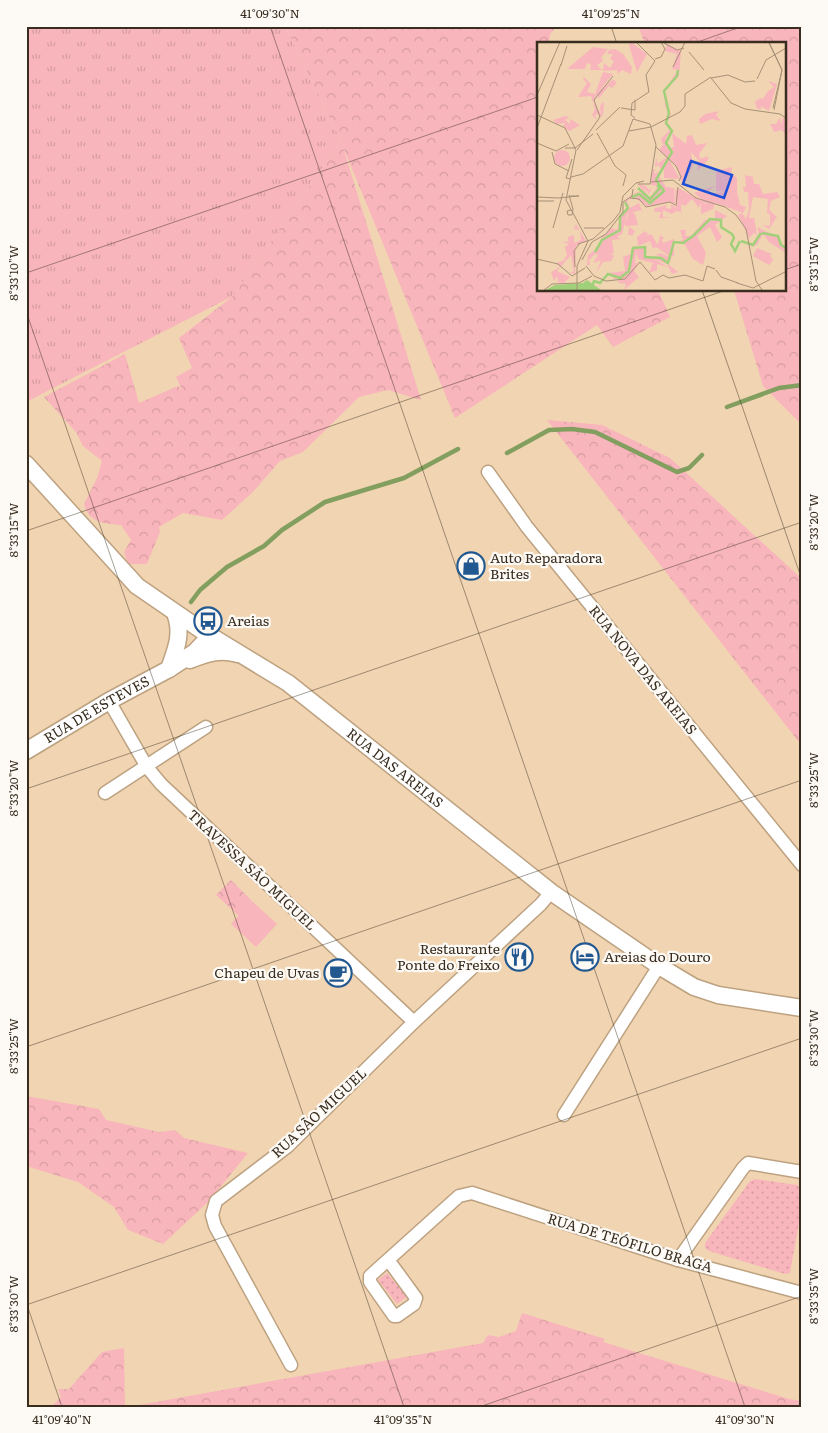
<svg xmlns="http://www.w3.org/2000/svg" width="828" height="1433" viewBox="0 0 828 1433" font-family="Literata,serif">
<defs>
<pattern id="grass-tufts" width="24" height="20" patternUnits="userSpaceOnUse" patternTransform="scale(1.25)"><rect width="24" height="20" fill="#f9b5bc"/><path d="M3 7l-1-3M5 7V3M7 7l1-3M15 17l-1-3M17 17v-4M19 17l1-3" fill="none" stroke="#d69ca1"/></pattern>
<pattern id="forest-crowns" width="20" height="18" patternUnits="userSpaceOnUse" patternTransform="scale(1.25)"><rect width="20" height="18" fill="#f9b5bc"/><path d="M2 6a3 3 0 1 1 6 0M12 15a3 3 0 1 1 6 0" fill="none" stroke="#d69ca1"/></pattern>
<pattern id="garden-dots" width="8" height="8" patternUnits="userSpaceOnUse" patternTransform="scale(1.25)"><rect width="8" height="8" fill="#f9b5bc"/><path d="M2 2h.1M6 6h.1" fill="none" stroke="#d69ca1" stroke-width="1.8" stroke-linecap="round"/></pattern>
</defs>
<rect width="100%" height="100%" fill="#f1d4b1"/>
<polygon fill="url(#grass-tufts)" points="26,26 285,26 341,141 233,296 26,402"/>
<g fill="url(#forest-crowns)">
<path d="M285 26H557L550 34 549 44H538V290H658L670 317 613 347 597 325 455 418 343 147 421 400 388 390 359 397 303 452 280 461 253 492 222 520 183 513 159 527 160 532 147 564H128L124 552 131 540 121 525C103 523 89 523 84 504L97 478 102 461 83 446 76 432 44 397 125 354 139 403 178 386 182 390 176 377 192 368 179 338 233 296 341 141Z"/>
<polygon points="638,26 802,26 802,425 763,386 734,290 784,290 784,44 645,44"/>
<polygon points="547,420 602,425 670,458 802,579 802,746"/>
<polygon points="231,880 252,901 239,916 216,895"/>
<polygon points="26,1096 99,1109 106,1120 159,1132 175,1130 184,1138 248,1153 209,1201 163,1244 128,1230 114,1207 78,1182 26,1166"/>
<polygon points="522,1313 605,1339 603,1342 789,1399 802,1401 802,1407 128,1407 483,1343 488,1335 499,1337 516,1331"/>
<polygon points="124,1348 125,1407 51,1407 61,1397 58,1389 69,1389 102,1352"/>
</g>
<g fill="url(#garden-dots)">
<polygon points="755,1179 797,1185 802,1188 802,1206 790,1273 785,1274 709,1251 705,1248 705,1243 750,1181"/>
<polygon points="387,1273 407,1297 397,1304 378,1280"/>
</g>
<polygon fill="#f9b5bc" points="252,901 277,924 256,947 231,924"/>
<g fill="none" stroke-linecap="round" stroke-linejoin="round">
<g stroke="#829f5f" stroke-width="4.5">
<polyline points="727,407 779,388 802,385"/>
<polyline points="507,453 549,430 572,429 595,432 677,472 689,468 702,455"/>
<polyline points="191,602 200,590 227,567 264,546 282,530 325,502 404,478 458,449"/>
</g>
<g stroke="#bda281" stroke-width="15">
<g id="minor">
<polyline points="488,472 527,527 802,865"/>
<polyline points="109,701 147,767 161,784 414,1022"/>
<polyline points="105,793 206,727"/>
<polyline points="564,1115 659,966"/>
<polyline points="678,1260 743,1168 748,1163 802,1172"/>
<polyline points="389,1261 416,1298 414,1304 397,1316 394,1316 370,1282 370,1276 459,1196 472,1193 678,1260 802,1293"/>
<polyline points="291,1365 215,1226 212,1215 216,1201 288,1146 414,1022 541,904 551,892"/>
</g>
</g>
<g stroke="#bda281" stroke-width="19">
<g id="tertiary">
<path id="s1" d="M26 464 137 586 201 630 288 683 551 892 659 966 694 987 718 995 802 1008"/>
<path d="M190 660C206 653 220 649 238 654"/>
<path d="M169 669C176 649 183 634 175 613"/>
<path id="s2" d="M26 751 109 701 169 669 195 652 211 635"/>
</g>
</g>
<use href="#minor" stroke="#fff" stroke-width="12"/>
<use href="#tertiary" stroke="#fff" stroke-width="16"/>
</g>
<path fill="none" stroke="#382d1f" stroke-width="1" stroke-opacity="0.45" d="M270 26 745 1407M611 26 617 44M692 44 743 26M784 270 802 264M26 273 538 97M702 290 802 580M26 311 404 1407M26 531 726 290M26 789 802 522M26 1047 802 780M26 1302 62 1407M26 1305 802 1038M479 1407 802 1296"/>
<defs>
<g id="shop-ring" transform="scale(1.4375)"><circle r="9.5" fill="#fdfaf6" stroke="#225890" stroke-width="1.5"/><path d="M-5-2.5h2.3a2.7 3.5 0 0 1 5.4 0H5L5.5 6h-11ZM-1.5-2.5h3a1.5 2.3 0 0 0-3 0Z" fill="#225890"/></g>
<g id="bus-ring" transform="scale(1.4375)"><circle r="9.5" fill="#fdfaf6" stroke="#225890" stroke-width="1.5"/><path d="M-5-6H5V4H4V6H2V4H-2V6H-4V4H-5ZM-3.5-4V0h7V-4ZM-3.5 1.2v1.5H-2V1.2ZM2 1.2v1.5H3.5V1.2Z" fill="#225890"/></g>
<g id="restaurant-ring" transform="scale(1.4375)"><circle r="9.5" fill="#fdfaf6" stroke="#225890" stroke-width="1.5"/><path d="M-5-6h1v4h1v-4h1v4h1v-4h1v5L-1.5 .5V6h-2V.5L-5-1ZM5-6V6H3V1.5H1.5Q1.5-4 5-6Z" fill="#225890"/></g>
<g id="hotel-ring" transform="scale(1.4375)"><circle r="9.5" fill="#fdfaf6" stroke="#225890" stroke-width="1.5"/><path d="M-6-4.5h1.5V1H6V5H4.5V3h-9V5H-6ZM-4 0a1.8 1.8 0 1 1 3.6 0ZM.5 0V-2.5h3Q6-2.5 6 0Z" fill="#225890"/></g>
<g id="cafe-ring" transform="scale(1.4375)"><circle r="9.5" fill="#fdfaf6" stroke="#225890" stroke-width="1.5"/><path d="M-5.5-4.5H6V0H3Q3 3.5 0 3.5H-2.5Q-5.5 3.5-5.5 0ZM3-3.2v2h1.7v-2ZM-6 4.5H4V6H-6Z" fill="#225890"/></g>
</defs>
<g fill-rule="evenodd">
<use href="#shop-ring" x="471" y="566"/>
<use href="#bus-ring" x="208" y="621"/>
<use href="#restaurant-ring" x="519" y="957"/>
<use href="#hotel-ring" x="585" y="957"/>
<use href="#cafe-ring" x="338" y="973"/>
</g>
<g text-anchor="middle" stroke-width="4.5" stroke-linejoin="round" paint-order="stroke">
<g font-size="14" fill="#382d1f" stroke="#fdfaf6" text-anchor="start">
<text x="490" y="563">Auto Reparadora<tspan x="490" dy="16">Brites</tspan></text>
<text x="227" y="626">Areias</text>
<text x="500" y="954" text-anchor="end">Restaurante<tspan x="500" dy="16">Ponte do Freixo</tspan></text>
<text x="604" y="962">Areias do Douro</text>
<text x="319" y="978" text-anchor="end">Chapeu de Uvas</text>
</g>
<g font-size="14" fill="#382d1f" stroke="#fdfaf6">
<text transform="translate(643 670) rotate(51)" y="5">RUA NOVA DAS AREIAS</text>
<text dy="5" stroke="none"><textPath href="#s2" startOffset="82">RUA DE ESTEVES</textPath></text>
<text dy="5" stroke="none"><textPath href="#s1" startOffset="481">RUA DAS AREIAS</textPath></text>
<text transform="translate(252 870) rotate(43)" y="5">TRAVESSA SÃO MIGUEL</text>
<text transform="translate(319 1113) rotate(-43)" y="5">RUA SÃO MIGUEL</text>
<text transform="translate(630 1243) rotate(17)" y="5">RUA DE TEÓFILO BRAGA</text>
</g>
</g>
<g transform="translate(537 42)">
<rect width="249" height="249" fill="#f1d4b1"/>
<path d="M94 0 110 12 100 30 92 3ZM56 5 71 7 64 16 66 19 60 23 65 28H53L54 22 50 21 48 27H30ZM78 7 86 12 95 25 94 32 85 28 81 32 80 28 66 29 67 21 73 26 77 19 73 17 76 12H70L72 8ZM66 30 76 32 62 49 76 35 62 51 76 37 80 41 75 46 72 44 62 56 60 52 56 60 65 73 63 67 64 62 67 60 66 73 63 75 61 71 58 73 60 78 55 73 58 67 54 54 41 55 50 41 47 38 46 34 54 42 50 50 58 52ZM28 74 32 75 28 78 33 82V77L43 83 32 89 26 84 28 81 20 82 16 78ZM195 125 193 140 187 141 183 128ZM138 145 139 149 141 146 170 161H164L162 166 155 157 148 164 144 162 145 179 144 170 140 169 135 172 126 168V175L135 176H122L124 170H117L118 166 130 163 129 166 134 167V162L139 166ZM200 150 203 163 209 165 206 171 190 165 192 154ZM93 169 98 172 101 183 91 184 98 189 95 194 91 192 92 185 87 183ZM39 182 49 199 39 204 38 232 33 231 37 229 34 213 20 229 33 235 27 241 17 240H21L20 234 17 239 14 230 23 225 19 221 26 219 30 213 28 205 32 202 25 200 36 199H31V195L37 193V201L44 198 43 188 37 187ZM123 211 135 216 131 222 141 230 135 232 130 222 118 217 117 214 125 215 119 213Z" fill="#f9b5bc"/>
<path d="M130 2 144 9 142 34 128 47 129 64 134 72 129 82 135 89 129 95V101L131 107 137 105 135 91 149 102 150 94 155 93 159 103 170 101 162 112 163 117 171 114V118L160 129 162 119 154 110 156 123 146 144 140 124 131 116 143 137 127 136V126L122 134 129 145 137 146 138 162 133 160 110 164 96 155 90 159 93 166 102 161 106 171 104 168 90 172 85 192 80 195 84 197 75 198 77 211 74 212 77 214 74 219 66 220 59 231 64 218 56 221 61 213 58 212 52 218 53 223H50L51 213 60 207 65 195H62L68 193 74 186 80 188 83 175 91 166 87 159 100 150 108 152 101 142 109 144 112 148 115 146 112 152 105 144 111 155 114 154 121 144 114 143 115 128 118 127 117 132 125 128 121 123 118 125V122L120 116V122L130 115 122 108 126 103 124 97 133 88 128 82 131 70 128 64 127 49 141 28 135 27 140 12 128 9ZM55 7 56 13 63 17 57 19 59 25 51 21 48 13ZM231 39 240 42 232 69 224 64V67H220L218 60 223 56 226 57 231 49 237 45ZM182 69 179 73 184 79 175 77 163 82 162 77 168 72ZM243 75 244 83 246 75 249 78 248 92 245 88 237 90 233 82H239ZM179 130H183L187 141 193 140 195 132 200 136V150L192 154 190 165 178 161 176 167 164 172V161L170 162 157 151 178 144 168 152 189 150 179 149ZM208 133 216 135 217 142H222L226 152 240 150 243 155 234 159 232 168 240 175 232 187 226 183 233 184V172L230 171 231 157 216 155 212 176H217L220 193 217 191 212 196 201 173 205 171 209 177 212 168 211 150H207L206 145H209ZM178 168 190 174 178 183 185 195 180 200 173 185 160 194 169 211 166 223 156 217 147 201 140 200 146 198 143 188H149L148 194H154L168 178 178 176ZM220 185 243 196 244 204 249 203V211L232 200 226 192 220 203 214 205 222 191ZM108 189 111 192 108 194 114 192 121 203 123 193 128 197H125L126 201 137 197V214L134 215 119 205 116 207 113 199 101 204 100 195ZM110 204 108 215 112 214 131 225 120 222V228L112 231 116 221 101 217 99 209 98 222 101 220 97 229 102 235 87 248 89 242 82 241 81 236 79 238 71 231 88 229 86 215 94 212 96 205ZM220 206 235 212 233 213 236 218 232 223 216 214Z" fill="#f9b5bc"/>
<path d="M17 116a8 8 0 1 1 16 0a8 8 0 1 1-16 0Z" fill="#f9b5bc"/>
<path d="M50 238 64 248H8L18 243 46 241Z" fill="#a1d07b"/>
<path fill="none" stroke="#a1d07b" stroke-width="2.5" d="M101 146 113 157 123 146 120 143M95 155 102 152 113 161 127 149 119 138 135 110 129 101 135 89 129 81 132 71 127 49 140 34 141 28M225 191 241 194 244 203 249 206M204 199 216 203 224 191M58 210 65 198 83 188V175L91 166 88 160M54 248 57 239 63 241 71 232 83 236 92 229 96 206 108 205V215L124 216 131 221 137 200 146 201 156 194 173 177 184 178V185L195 192 197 196 194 202 198 209 203 199"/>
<path fill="none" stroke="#a79177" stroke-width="1" d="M232 0 245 28 236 66M127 1 140 8 147 6M232 1 245 28 237 68M152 10 167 28M118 17 124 15 128 7 124 0M24 23 30 4M136 25 148 0M174 36 194 61 208 67 243 72 249 76M174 36 191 33 208 40 218 39M220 37 229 18 249 6M0 53 23 0M84 66 98 68V58M0 73 28 86 39 108 29 158 51 199 40 224V248M98 76 94 73 95 61 112 50 109 33 118 19 99 0M96 77 113 82 119 103 113 142H101M0 86 24 22M59 88 83 65M92 89 114 85 143 70 148 64V52L174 35M60 91 78 124 89 133 86 144M0 101 19 109 32 102M119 105 139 124 144 135 142 139M28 106H38L56 92M40 108 63 75 57 58 76 34M15 110 18 122 32 129M34 135 46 132 86 104 96 77M34 137 29 136 35 117M114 140 136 138 159 156 188 165 199 173 209 187 219 239 225 248M32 153 36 167 35 173H31L30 169 34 168M0 155 21 156 42 154H33M93 156 102 157 109 165 133 160 138 163M0 159H17M139 164 141 145M16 186 26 151M47 186H67M41 202 56 197 76 179 83 170 86 154 99 141 107 139M0 217 21 222 35 234 48 226M45 218 55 200 69 192 86 170V160L95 154 96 147M49 224 57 234 69 239 88 237 103 220 118 238 126 233 132 236 148 233 166 239 170 224 178 227M38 225 37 209 43 201M179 228 184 235 201 241M200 241 216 246 248 230M7 248 15 242 42 241 55 234"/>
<path fill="#1d4ed8" fill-opacity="0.15" stroke="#1d4ed8" stroke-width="2.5" d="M154 119 195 133 187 156 146 142Z"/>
<rect width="249" height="249" fill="none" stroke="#382d1f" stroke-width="2.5"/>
</g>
<rect width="828" height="1433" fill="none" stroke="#fdfaf6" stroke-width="55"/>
<rect x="28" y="28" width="772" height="1378" fill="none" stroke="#382d1f" stroke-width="2"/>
<g font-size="12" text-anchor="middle" fill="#382d1f">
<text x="270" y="18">41°09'30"N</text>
<text x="611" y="18">41°09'25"N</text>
<text transform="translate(814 264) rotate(-90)" y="4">8°33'15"W</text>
<text transform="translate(14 273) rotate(-90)" y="4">8°33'10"W</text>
<text transform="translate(814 522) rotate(-90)" y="4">8°33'20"W</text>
<text transform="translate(14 530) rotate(-90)" y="4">8°33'15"W</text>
<text transform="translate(814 780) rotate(-90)" y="4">8°33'25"W</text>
<text transform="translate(14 788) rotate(-90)" y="4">8°33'20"W</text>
<text transform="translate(814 1038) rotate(-90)" y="4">8°33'30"W</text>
<text transform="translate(14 1046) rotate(-90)" y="4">8°33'25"W</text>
<text transform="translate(814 1296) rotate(-90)" y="4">8°33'35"W</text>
<text transform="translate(14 1304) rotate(-90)" y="4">8°33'30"W</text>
<text x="62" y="1424">41°09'40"N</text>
<text x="403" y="1424">41°09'35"N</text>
<text x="745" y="1424">41°09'30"N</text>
</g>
</svg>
